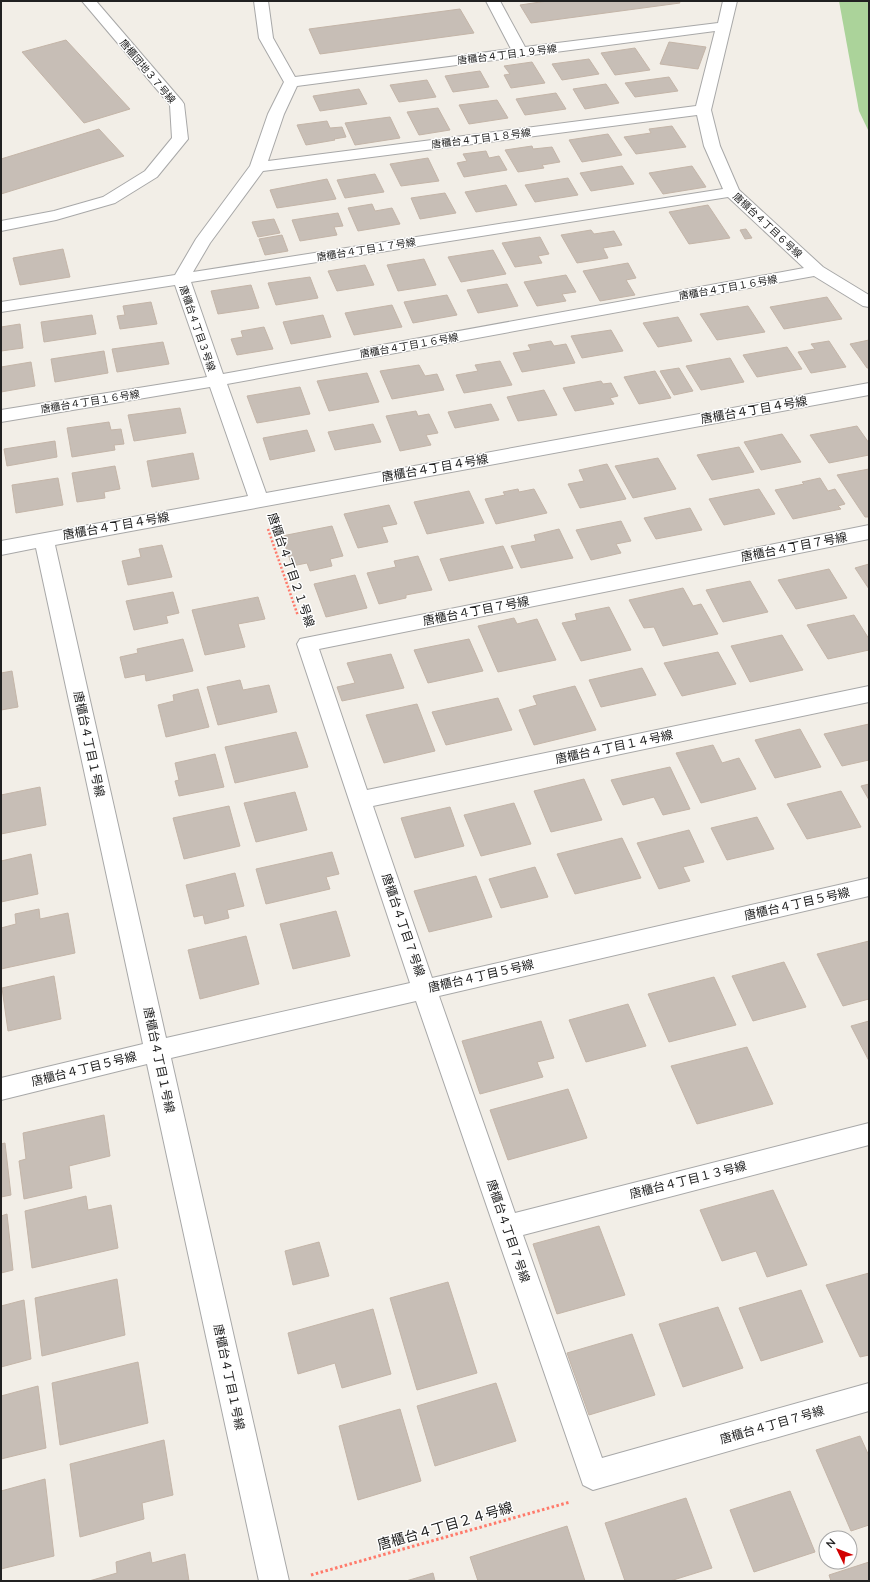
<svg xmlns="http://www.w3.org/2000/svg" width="870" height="1582" viewBox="0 0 870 1582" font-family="Quicksand,'Noto Sans JP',sans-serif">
<rect width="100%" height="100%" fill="#f2eee7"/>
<polygon fill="#abd39a" points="839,1 869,1 869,132 859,111"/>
<g fill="#c7beb6" stroke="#c4b5a8">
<polygon points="547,1 679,1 680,3 531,23 520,5"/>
<polygon points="460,9 474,33 320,54 309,29"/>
<polygon points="66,40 130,109 84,123 22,52"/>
<polygon points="669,42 706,47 698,69 660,64"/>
<polygon points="635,48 650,70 615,75 601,53"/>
<polygon points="589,59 599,74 562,80 552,64"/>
<polygon points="532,62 545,83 511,88 504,75 510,74 504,66"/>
<polygon points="480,71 489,87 453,92 445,76"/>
<polygon points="669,77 678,91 635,97 625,83"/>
<polygon points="427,80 436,97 399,102 390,85"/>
<polygon points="606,84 619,103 585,109 573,89"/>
<polygon points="359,89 367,104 320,111 313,96"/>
<polygon points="556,93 566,109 525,115 516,99"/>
<polygon points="497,100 508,118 469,124 459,105"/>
<polygon points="438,108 450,130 419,135 407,112"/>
<polygon points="390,117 400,138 355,145 345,123"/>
<polygon points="327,121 330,128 342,127 346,137 334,139 335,140 306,145 297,125"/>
<polygon points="672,126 686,147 636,154 624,137 651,133 649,129"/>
<polygon points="99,129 124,156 1,194 1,159"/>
<polygon points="608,134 622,155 582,162 569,140"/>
<polygon points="532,146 533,149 552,147 560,162 542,165 544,168 518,172 505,150"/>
<polygon points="486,151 489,158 499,156 507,170 464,177 457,163 467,161 463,154"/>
<polygon points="428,158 439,181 401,186 390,164"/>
<polygon points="622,166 634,184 591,191 580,173"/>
<polygon points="692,166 706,187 663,194 649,173"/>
<polygon points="375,174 384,192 345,198 337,180"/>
<polygon points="568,178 578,195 535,202 525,185"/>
<polygon points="327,179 336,199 277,208 270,190"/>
<polygon points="506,185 517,205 476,212 465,192"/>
<polygon points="445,193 456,213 420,219 411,198"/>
<polygon points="372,204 375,211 392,208 400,224 358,231 348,208"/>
<polygon points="708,205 730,238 689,244 669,212"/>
<polygon points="338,213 343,226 334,227 337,235 300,241 292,220"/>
<polygon points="274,219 280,233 258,237 252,222"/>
<polygon points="746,229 752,238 745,239 740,230"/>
<polygon points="591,230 594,234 614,231 622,245 603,248 608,258 577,263 561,235"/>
<polygon points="282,235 288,251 265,255 259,239"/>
<polygon points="540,237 549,254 538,256 542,263 515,267 502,243"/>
<polygon points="63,249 70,277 20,285 13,258"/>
<polygon points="493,250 506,274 461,282 448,257"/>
<polygon points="424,259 436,285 398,291 387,265"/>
<polygon points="628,263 636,278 626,280 635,295 600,301 583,271"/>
<polygon points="365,265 374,285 337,291 328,271"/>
<polygon points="566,275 576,292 562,294 566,301 537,306 524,282"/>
<polygon points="310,277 318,298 276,305 268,283"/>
<polygon points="507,284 518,306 478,313 467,290"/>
<polygon points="251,285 259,308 218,314 211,291"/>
<polygon points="447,295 457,315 413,323 404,302"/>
<polygon points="827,297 842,319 784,329 770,307"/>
<polygon points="151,302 157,324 120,329 117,316 125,315 123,306"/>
<polygon points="392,305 402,327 354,335 345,313"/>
<polygon points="748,306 765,332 717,340 700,314"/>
<polygon points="92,315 96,334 44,342 41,322"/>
<polygon points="323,315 331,337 291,344 283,322"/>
<polygon points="678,317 692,341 658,347 643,323"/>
<polygon points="20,324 23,348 1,351 1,327"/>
<polygon points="264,327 273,349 237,355 231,339 243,337 241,331"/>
<polygon points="611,330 623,351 582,358 571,336"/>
<polygon points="869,340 869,368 867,368 850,344"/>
<polygon points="551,341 554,346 566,344 575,363 522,372 513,353 531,350 528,345"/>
<polygon points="829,341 846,367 811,373 798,352 815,349 811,344"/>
<polygon points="163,342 169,364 117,372 112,349"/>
<polygon points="787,347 802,369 757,377 743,355"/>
<polygon points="104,351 108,373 55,382 51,359"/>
<polygon points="730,358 744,382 701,390 686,366"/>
<polygon points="500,361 512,385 464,393 456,375 478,371 475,365"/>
<polygon points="31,362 35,386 1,392 1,367"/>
<polygon points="419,365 425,376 437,374 444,390 392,399 380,371"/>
<polygon points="679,368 693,391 674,395 660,371"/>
<polygon points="655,371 671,398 639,404 624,377"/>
<polygon points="367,373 379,402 329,411 317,381"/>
<polygon points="601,381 603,384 611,383 618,396 610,398 614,404 575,411 563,388"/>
<polygon points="300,387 310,414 257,423 247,396"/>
<polygon points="544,390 557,415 518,421 507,397"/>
<polygon points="491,404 499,420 455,428 448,412"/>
<polygon points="180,408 186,433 134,441 128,415"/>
<polygon points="416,411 418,416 429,414 438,433 426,435 431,445 400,451 386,416"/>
<polygon points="109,422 111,430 121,429 124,444 114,445 115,450 72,457 67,428"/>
<polygon points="373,424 381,442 335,450 328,432"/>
<polygon points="857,426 869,443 869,455 829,463 810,435"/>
<polygon points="307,430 315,451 270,460 263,438"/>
<polygon points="782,434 801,462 761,470 744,442"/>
<polygon points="55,441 57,457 7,466 4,449"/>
<polygon points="739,447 754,472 712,480 697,455"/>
<polygon points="193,453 199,479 152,487 147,461"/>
<polygon points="658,458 676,489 633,498 615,466"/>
<polygon points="607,464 626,499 580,508 568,484 584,481 579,470"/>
<polygon points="115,466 120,489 104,492 105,498 77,502 72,473"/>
<polygon points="869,469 869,517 865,517 837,475"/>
<polygon points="58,478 63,505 16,513 12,485"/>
<polygon points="820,478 828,491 835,489 845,504 838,506 841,509 793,519 775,490 804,484 802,482"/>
<polygon points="518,489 519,492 534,489 547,513 496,524 485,499 505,495 503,492"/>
<polygon points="759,489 775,514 724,525 709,499"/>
<polygon points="469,491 484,523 427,534 414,502"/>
<polygon points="389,505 397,524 382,527 388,542 358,548 344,514"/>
<polygon points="690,508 702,530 656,539 644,518"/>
<polygon points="621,521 631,541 616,544 621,553 591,560 576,530"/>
<polygon points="332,526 343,556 330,559 332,566 310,571 307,563 292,566 282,536"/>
<polygon points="559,529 573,558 521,568 511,546 536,541 534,535"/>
<polygon points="162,545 172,577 128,585 122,561 141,557 139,549"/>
<polygon points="503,546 513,568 449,581 440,559"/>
<polygon points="418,556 432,590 406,595 406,598 379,604 367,573 396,567 394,561"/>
<polygon points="869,564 869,589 855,568"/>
<polygon points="829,569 847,598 796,609 778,580"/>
<polygon points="355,575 367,608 326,617 314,584"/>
<polygon points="750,581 768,612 723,622 706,590"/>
<polygon points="683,588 693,606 701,604 718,634 663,646 654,627 644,628 629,600"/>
<polygon points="173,592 179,613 166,616 168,623 134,630 126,601"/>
<polygon points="258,597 265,619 238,624 245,647 205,655 192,610"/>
<polygon points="609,607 631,650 581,661 562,623 577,620 575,614"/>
<polygon points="854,615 869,639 869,650 828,659 807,625"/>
<polygon points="514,618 517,624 537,619 556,660 498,672 478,626"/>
<polygon points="782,635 803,670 750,682 731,646"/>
<polygon points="183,639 193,671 146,681 145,674 125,678 120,657 138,653 137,649"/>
<polygon points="469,639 483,671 428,683 414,650"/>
<polygon points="718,652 736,684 682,696 664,663"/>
<polygon points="391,654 404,688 342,701 337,687 355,683 347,663"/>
<polygon points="642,668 656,695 601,707 589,680"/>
<polygon points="12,671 18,707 1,710 1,673"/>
<polygon points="240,680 243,690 269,685 277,712 218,725 207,687"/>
<polygon points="575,686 596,730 534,745 519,710 537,705 533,696"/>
<polygon points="198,689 209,727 166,737 158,705 174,701 173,695"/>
<polygon points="498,698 512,730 446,745 432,712"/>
<polygon points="417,704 435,751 384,763 366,715"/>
<polygon points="869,724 869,760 842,766 824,734"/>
<polygon points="800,729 821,767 775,778 755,740"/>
<polygon points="296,732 308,767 235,783 225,747"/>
<polygon points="713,745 722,763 739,758 756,789 701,803 676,753"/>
<polygon points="215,754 224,787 179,796 175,781 179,780 175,763"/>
<polygon points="670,767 690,809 663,815 654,797 623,805 611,780"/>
<polygon points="584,779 602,820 551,832 534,791"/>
<polygon points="869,784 869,800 861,786"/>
<polygon points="40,787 46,825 1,834 1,795"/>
<polygon points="841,791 861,827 807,839 787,804"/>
<polygon points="295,792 307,830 256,842 244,803"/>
<polygon points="514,803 531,844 481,856 464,815"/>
<polygon points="229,806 240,846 184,859 173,818"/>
<polygon points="450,807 464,846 415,858 401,818"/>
<polygon points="757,817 774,849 727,860 711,828"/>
<polygon points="689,830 704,862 683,867 690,881 659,889 637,843"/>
<polygon points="622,838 641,878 575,894 557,854"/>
<polygon points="332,852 339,874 326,877 330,889 266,904 256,869"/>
<polygon points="31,854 38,894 1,902 1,861"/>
<polygon points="535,867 548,897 501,908 489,879"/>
<polygon points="235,873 244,906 227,910 229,918 205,924 203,915 194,917 186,885"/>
<polygon points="476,876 492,917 429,932 414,891"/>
<polygon points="39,909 40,919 68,913 75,953 1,969 1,928 16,924 15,914"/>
<polygon points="336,911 350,956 293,969 280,924"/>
<polygon points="246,936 259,984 200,999 188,950"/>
<polygon points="869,941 869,999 843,1006 817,954"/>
<polygon points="784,962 806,1007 753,1021 732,976"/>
<polygon points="54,976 61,1019 8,1031 2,988"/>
<polygon points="714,977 736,1025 669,1042 648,994"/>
<polygon points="628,1004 646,1046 586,1062 569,1020"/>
<polygon points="541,1021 554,1058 537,1062 543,1077 480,1094 462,1041"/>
<polygon points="869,1021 869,1061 851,1026"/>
<polygon points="747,1047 773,1104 697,1124 671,1066"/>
<polygon points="568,1089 587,1138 508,1160 490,1110"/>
<polygon points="104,1115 110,1156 69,1166 72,1188 24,1199 19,1161 26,1159 23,1133"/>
<polygon points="5,1143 11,1195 1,1197 1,1144"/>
<polygon points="773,1190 807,1265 767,1277 756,1251 722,1261 700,1210"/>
<polygon points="86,1196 88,1210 111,1205 118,1248 32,1268 25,1211"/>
<polygon points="7,1214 13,1270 1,1273 1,1216"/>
<polygon points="599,1226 625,1295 557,1314 533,1244"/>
<polygon points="319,1242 329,1276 293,1285 285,1251"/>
<polygon points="869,1273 869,1355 860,1357 826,1285"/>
<polygon points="117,1279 125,1335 42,1356 35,1298"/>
<polygon points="448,1282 477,1373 417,1390 390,1298"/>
<polygon points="801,1290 823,1342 761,1361 739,1308"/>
<polygon points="24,1300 31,1359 1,1367 1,1306"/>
<polygon points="718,1307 743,1368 683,1387 659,1324"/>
<polygon points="373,1309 391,1374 342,1388 335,1363 298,1374 288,1333"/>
<polygon points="632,1334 655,1395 589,1415 567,1353"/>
<polygon points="138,1362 148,1423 60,1445 52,1383"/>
<polygon points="496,1383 516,1441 435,1466 417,1406"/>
<polygon points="38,1386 46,1448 1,1459 1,1396"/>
<polygon points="400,1409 421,1481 358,1500 339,1426"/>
<polygon points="860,1436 869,1456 869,1525 851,1531 816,1450"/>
<polygon points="164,1440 173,1495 142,1503 144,1519 80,1537 70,1464"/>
<polygon points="45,1479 54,1556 1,1569 1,1491"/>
<polygon points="790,1491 815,1552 754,1572 730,1510"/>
<polygon points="686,1498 712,1568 670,1581 625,1581 605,1523"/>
<polygon points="567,1526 585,1581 478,1581 470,1557"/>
<polygon points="150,1552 152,1563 185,1554 189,1581 89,1581 117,1573 116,1562"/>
<polygon points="869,1562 869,1581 831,1581 829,1575"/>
<polygon points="433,1573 435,1581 406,1581"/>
</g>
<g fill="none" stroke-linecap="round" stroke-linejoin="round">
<g stroke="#a8a8a8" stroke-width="2">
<g id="street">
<polygon points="82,1 96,1 182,101 184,104 188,139 157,177 115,203 56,220 1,231 1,221 54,211 103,197 145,171 172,138 170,105"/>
<path d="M254 1H268L273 38 295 77 511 49 486 1H500L525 47 718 23 723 1H737L711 110 720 146 739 190 823 267 869 295V307L863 306 814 276 227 384 266 493 869 383V395L55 545 166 1038 410 983 297 644 300 639 869 525V539L319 649 367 790 869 686V702L373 806 432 978 869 878V896L439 996 515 1213 869 1123V1145L523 1235 602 1458 869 1383V1411L593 1490 583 1485 416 1001 171 1058 289 1581H259L147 1064 1 1100V1078L143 1044 36 548 1 555V541L248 496 210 387 1 422V410L207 377 175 285 1 312V302L175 275 196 239 250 166 268 114 284 82 259 38ZM715 31 696 106 268 161 284 114 297 86ZM697 115 704 146 723 189 193 272 210 243 263 171ZM728 197 804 268 223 374 191 282Z"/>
</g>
</g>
<polyline stroke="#ff7a6b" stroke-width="2.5" stroke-dasharray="2 2" stroke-linecap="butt" points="268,529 298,616"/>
<polyline stroke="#ff7a6b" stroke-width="3" stroke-dasharray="2.5 2.5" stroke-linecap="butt" points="311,1575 570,1502"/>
<use href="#street" fill="#fff" fill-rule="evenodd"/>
</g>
<g text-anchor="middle" stroke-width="3" stroke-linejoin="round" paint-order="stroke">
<g font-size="10" fill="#212121" stroke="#fff">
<text transform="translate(507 54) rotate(-7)" y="4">唐櫃台４丁目１９号線</text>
<text transform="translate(148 71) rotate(50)" y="4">唐櫃団地３７号線</text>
<text transform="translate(481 138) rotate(-7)" y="4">唐櫃台４丁目１８号線</text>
<text transform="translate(768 225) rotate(43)" y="4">唐櫃台４丁目６号線</text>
<text transform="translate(366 249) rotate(-9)" y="4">唐櫃台４丁目１７号線</text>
<text transform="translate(728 287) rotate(-10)" y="4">唐櫃台４丁目１６号線</text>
<text transform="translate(198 328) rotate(71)" y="4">唐櫃台４丁目３号線</text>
<text transform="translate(409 345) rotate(-10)" y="4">唐櫃台４丁目１６号線</text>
<text transform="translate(90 401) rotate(-9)" y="4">唐櫃台４丁目１６号線</text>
</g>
<g font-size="12" fill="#212121" stroke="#fff">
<text transform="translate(754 410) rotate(-10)" y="4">唐櫃台４丁目４号線</text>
<text transform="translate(435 468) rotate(-10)" y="4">唐櫃台４丁目４号線</text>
<text transform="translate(116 526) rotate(-10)" y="4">唐櫃台４丁目４号線</text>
<text transform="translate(794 547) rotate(-11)" y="4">唐櫃台４丁目７号線</text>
<text transform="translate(291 570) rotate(71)" y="4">唐櫃台４丁目２１号線</text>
<text transform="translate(476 611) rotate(-11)" y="4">唐櫃台４丁目７号線</text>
<text transform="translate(89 744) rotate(78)" y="4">唐櫃台４丁目１号線</text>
<text transform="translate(614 747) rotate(-12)" y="4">唐櫃台４丁目１４号線</text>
<text transform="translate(797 904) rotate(-13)" y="4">唐櫃台４丁目５号線</text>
<text transform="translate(403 925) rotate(71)" y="4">唐櫃台４丁目７号線</text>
<text transform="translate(481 976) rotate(-13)" y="4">唐櫃台４丁目５号線</text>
<text transform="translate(159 1060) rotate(78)" y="4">唐櫃台４丁目１号線</text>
<text transform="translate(84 1069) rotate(-14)" y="4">唐櫃台４丁目５号線</text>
<text transform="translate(688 1180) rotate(-14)" y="4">唐櫃台４丁目１３号線</text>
<text transform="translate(508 1231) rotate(71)" y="4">唐櫃台４丁目７号線</text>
<text transform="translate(229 1377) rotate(78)" y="4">唐櫃台４丁目１号線</text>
<text transform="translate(772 1425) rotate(-16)" y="4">唐櫃台４丁目７号線</text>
</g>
<g font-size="14" fill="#212121" stroke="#fff">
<text transform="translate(445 1526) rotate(-16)" y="5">唐櫃台４丁目２４号線</text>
</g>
</g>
<rect width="870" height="1582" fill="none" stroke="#212121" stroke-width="4"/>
<g transform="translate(838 1550) rotate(313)"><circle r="19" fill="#ffffff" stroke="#a6a6a6"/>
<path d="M0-3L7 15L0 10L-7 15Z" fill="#d20000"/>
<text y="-6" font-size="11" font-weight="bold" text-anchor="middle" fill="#212121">N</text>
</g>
</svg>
